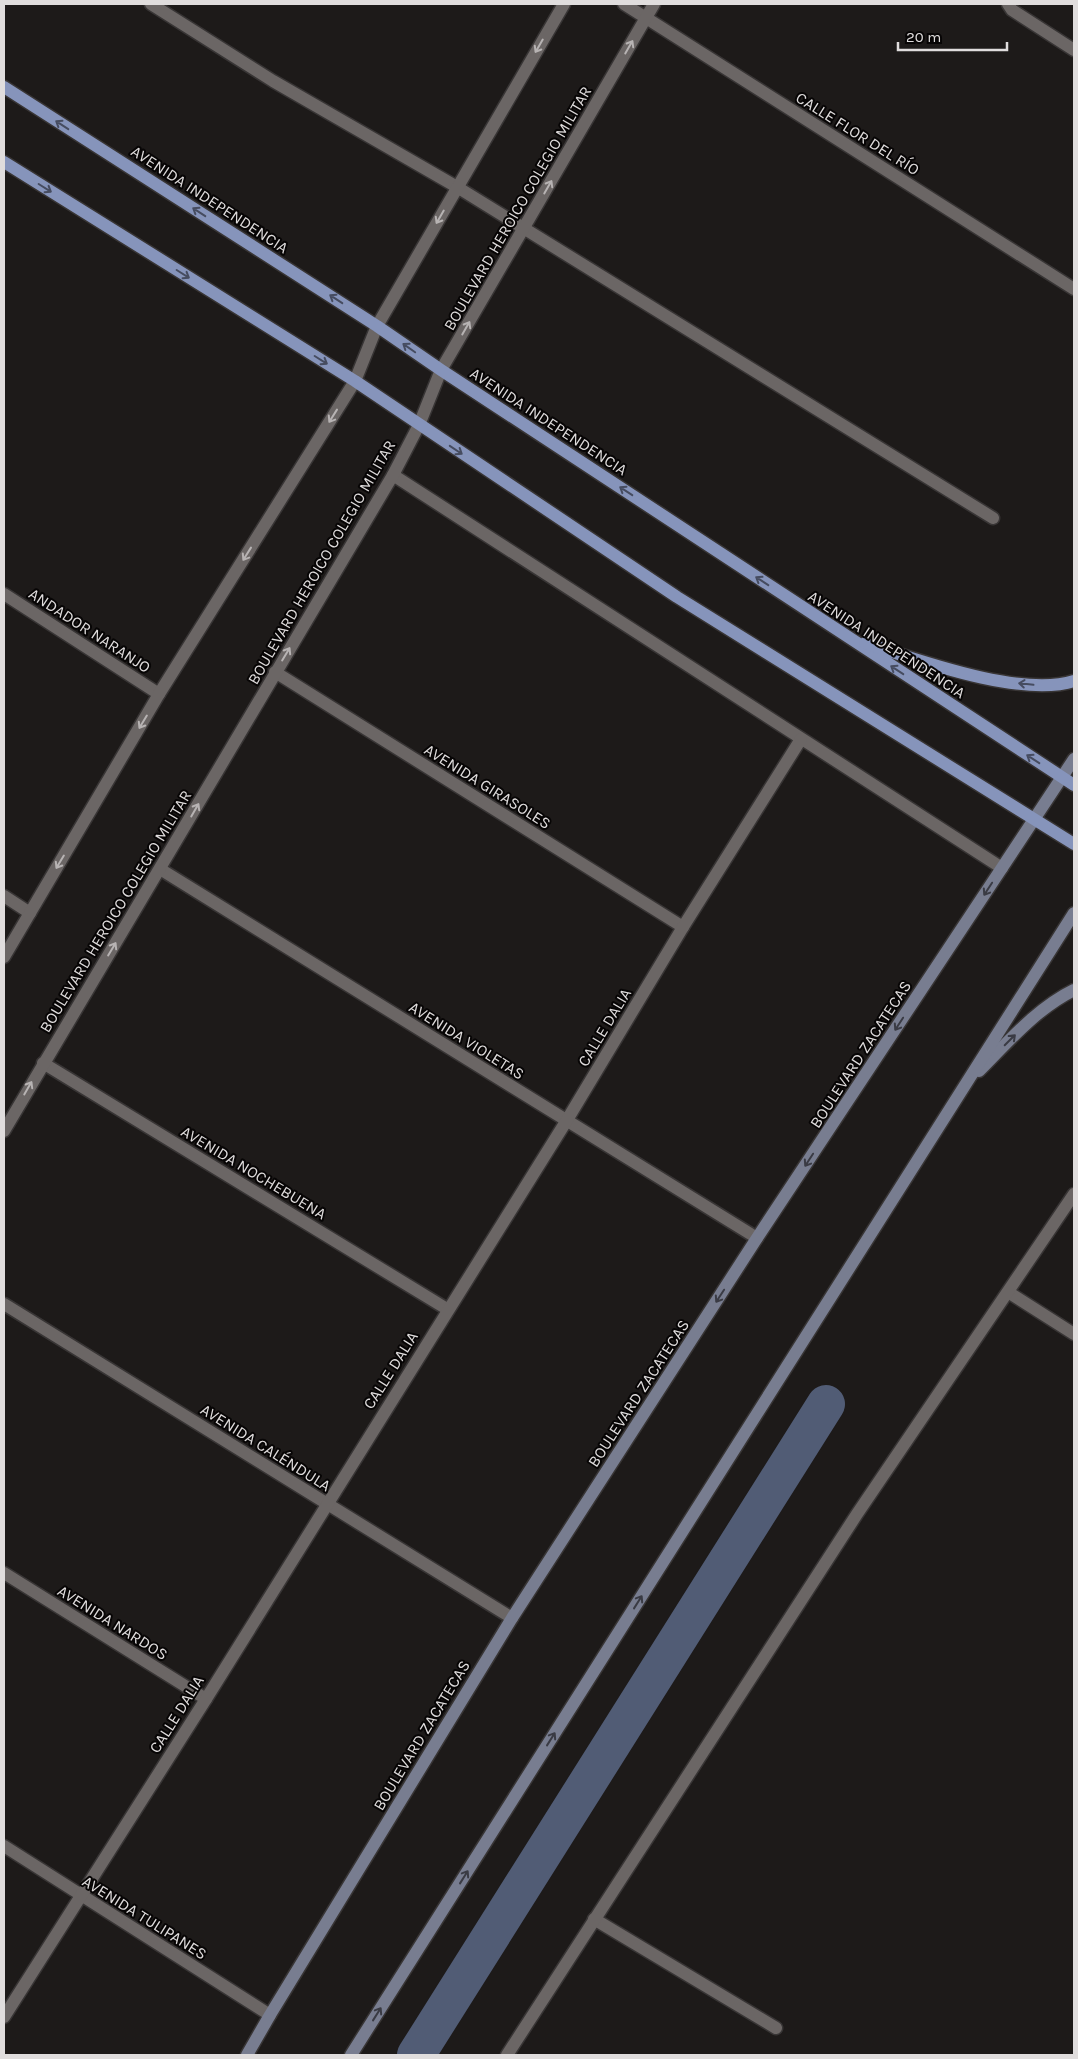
<svg xmlns="http://www.w3.org/2000/svg" width="1078" height="2059" viewBox="0 0 1078 2059" font-family="Karla,sans-serif">
<rect width="100%" height="100%" fill="#1d1a19"/>
<g fill="none" stroke-linecap="round" stroke-linejoin="round">
<polyline stroke="#515c75" stroke-width="38" points="416,2055 826,1404"/>
<g stroke="#383535" stroke-width="15">
<g id="lane">
<polyline points="1008,1292 1074,1334"/>
<polyline points="594,1919 776,2028"/>
</g>
</g>
<g stroke="#383535" stroke-width="15">
<g id="street">
<polyline points="151,4 273,81 457,187 993,518"/>
<polyline points="624,4 1074,289"/>
<polyline points="1008,4 1012,10 1074,50"/>
<polyline points="393,475 1002,868"/>
<polyline points="4,594 159,694"/>
<polyline points="275,672 683,927"/>
<polyline points="160,869 757,1238"/>
<polyline points="4,896 30,913"/>
<polyline points="4,957 159,694 355,381 377,326 564,4"/>
<polyline points="43,1063 447,1309"/>
<polyline points="4,1131 393,475 419,425 441,370 654,4"/>
<polyline points="4,1304 512,1618"/>
<polyline points="4,1573 206,1699"/>
<polyline points="4,1846 270,2015"/>
<polyline points="4,2017 206,1699 567,1120 683,927 801,739"/>
<polyline points="507,2055 857,1514 1074,1194"/>
</g>
</g>
<g stroke="#383535" stroke-width="15">
<g id="secondary">
<path d="M979 1071C1008 1042 1037 1008 1074 990"/>
<polyline points="247,2055 270,2015 512,1618 757,1238 1074,759"/>
<polyline points="351,2055 1074,913"/>
</g>
</g>
<g stroke="#383535" stroke-width="15">
<g id="primary">
<polyline points="4,87 377,326 441,370 1074,785"/>
<polyline points="4,162 355,381 677,597 1074,844"/>
<path d="M865 643C918 660 1021 698 1074 681"/>
</g>
</g>
<use href="#lane" stroke="#6b6665" stroke-width="12"/>
<use href="#street" stroke="#6b6665" stroke-width="12"/>
<use href="#secondary" stroke="#787d90" stroke-width="12"/>
<use href="#primary" stroke="#8694bb" stroke-width="12"/>
</g>
<defs><path id="oneway-shaft" d="M-6 0H5M1.5-3L5.5 0L1.5 3" fill="none" stroke-width="1.6" stroke-linecap="round" stroke-linejoin="round" transform="scale(1.25)"/></defs>
<g stroke="#b7b3b3">
<use href="#oneway-shaft" transform="translate(539 46) rotate(120)"/>
<use href="#oneway-shaft" transform="translate(629 47) rotate(-60)"/>
<use href="#oneway-shaft" transform="translate(548 187) rotate(-60)"/>
<use href="#oneway-shaft" transform="translate(440 217) rotate(120)"/>
<use href="#oneway-shaft" transform="translate(466 328) rotate(-60)"/>
<use href="#oneway-shaft" transform="translate(333 416) rotate(122)"/>
<use href="#oneway-shaft" transform="translate(247 554) rotate(122)"/>
<use href="#oneway-shaft" transform="translate(286 654) rotate(-59)"/>
<use href="#oneway-shaft" transform="translate(143 722) rotate(121)"/>
<use href="#oneway-shaft" transform="translate(195 810) rotate(-60)"/>
<use href="#oneway-shaft" transform="translate(60 862) rotate(121)"/>
<use href="#oneway-shaft" transform="translate(112 949) rotate(-59)"/>
<use href="#oneway-shaft" transform="translate(28 1088) rotate(-60)"/>
</g>
<g stroke="#464c60">
<use href="#oneway-shaft" transform="translate(62 125) rotate(-147)"/>
<use href="#oneway-shaft" transform="translate(45 188) rotate(32)"/>
<use href="#oneway-shaft" transform="translate(199 212) rotate(-147)"/>
<use href="#oneway-shaft" transform="translate(183 274) rotate(32)"/>
<use href="#oneway-shaft" transform="translate(336 299) rotate(-147)"/>
<use href="#oneway-shaft" transform="translate(409 348) rotate(-145)"/>
<use href="#oneway-shaft" transform="translate(321 360) rotate(32)"/>
<use href="#oneway-shaft" transform="translate(456 450) rotate(34)"/>
<use href="#oneway-shaft" transform="translate(626 491) rotate(-147)"/>
<use href="#oneway-shaft" transform="translate(762 581) rotate(-147)"/>
<use href="#oneway-shaft" transform="translate(897 670) rotate(-147)"/>
<use href="#oneway-shaft" transform="translate(1026 684) rotate(-174)"/>
<use href="#oneway-shaft" transform="translate(1033 759) rotate(-147)"/>
</g>
<g stroke="#3a3b44">
<use href="#oneway-shaft" transform="translate(988 889) rotate(123)"/>
<use href="#oneway-shaft" transform="translate(899 1024) rotate(123)"/>
<use href="#oneway-shaft" transform="translate(1010 1040) rotate(-45)"/>
<use href="#oneway-shaft" transform="translate(809 1160) rotate(123)"/>
<use href="#oneway-shaft" transform="translate(720 1296) rotate(123)"/>
<use href="#oneway-shaft" transform="translate(638 1602) rotate(-58)"/>
<use href="#oneway-shaft" transform="translate(551 1739) rotate(-58)"/>
<use href="#oneway-shaft" transform="translate(464 1877) rotate(-58)"/>
<use href="#oneway-shaft" transform="translate(377 2014) rotate(-58)"/>
</g>
<g text-anchor="middle" stroke-width="4" stroke-linejoin="round" paint-order="stroke">
<g font-size="16" fill="#e0dddd" stroke="#070505">
<text transform="translate(858 133) rotate(32)" y="6">CALLE FLOR DEL RÍO</text>
<text transform="translate(210 199) rotate(33)" y="6">AVENIDA INDEPENDENCIA</text>
<text transform="translate(517 208) rotate(-60)" y="6">BOULEVARD HEROICO COLEGIO MILITAR</text>
<text transform="translate(549 421) rotate(33)" y="6">AVENIDA INDEPENDENCIA</text>
<text transform="translate(321 562) rotate(-60)" y="6">BOULEVARD HEROICO COLEGIO MILITAR</text>
<text transform="translate(90 630) rotate(33)" y="6">ANDADOR NARANJO</text>
<text transform="translate(887 644) rotate(33)" y="6">AVENIDA INDEPENDENCIA</text>
<text transform="translate(488 786) rotate(32)" y="6">AVENIDA GIRASOLES</text>
<text transform="translate(115 911) rotate(-59)" y="6">BOULEVARD HEROICO COLEGIO MILITAR</text>
<text transform="translate(604 1027) rotate(-59)" y="6">CALLE DALIA</text>
<text transform="translate(467 1040) rotate(32)" y="6">AVENIDA VIOLETAS</text>
<text transform="translate(860 1054) rotate(-57)" y="6">BOULEVARD ZACATECAS</text>
<text transform="translate(254 1172) rotate(31)" y="6">AVENIDA NOCHEBUENA</text>
<text transform="translate(390 1370) rotate(-58)" y="6">CALLE DALIA</text>
<text transform="translate(638 1393) rotate(-57)" y="6">BOULEVARD ZACATECAS</text>
<text transform="translate(266 1447) rotate(32)" y="6">AVENIDA CALÉNDULA</text>
<text transform="translate(113 1622) rotate(32)" y="6">AVENIDA NARDOS</text>
<text transform="translate(176 1714) rotate(-58)" y="6">CALLE DALIA</text>
<text transform="translate(421 1735) rotate(-59)" y="6">BOULEVARD ZACATECAS</text>
<text transform="translate(145 1917) rotate(32)" y="6">AVENIDA TULIPANES</text>
</g>
</g>
<rect width="1078" height="2059" fill="none" stroke="#e0dddd" stroke-width="10"/>
<path d="M898 42v8h109v-8" fill="none" stroke="#e0dddd" stroke-width="2.5"/>
<text x="906" y="42" font-size="15" fill="#e0dddd" stroke="#070505" stroke-width="4" paint-order="stroke">20 m</text>
</svg>
